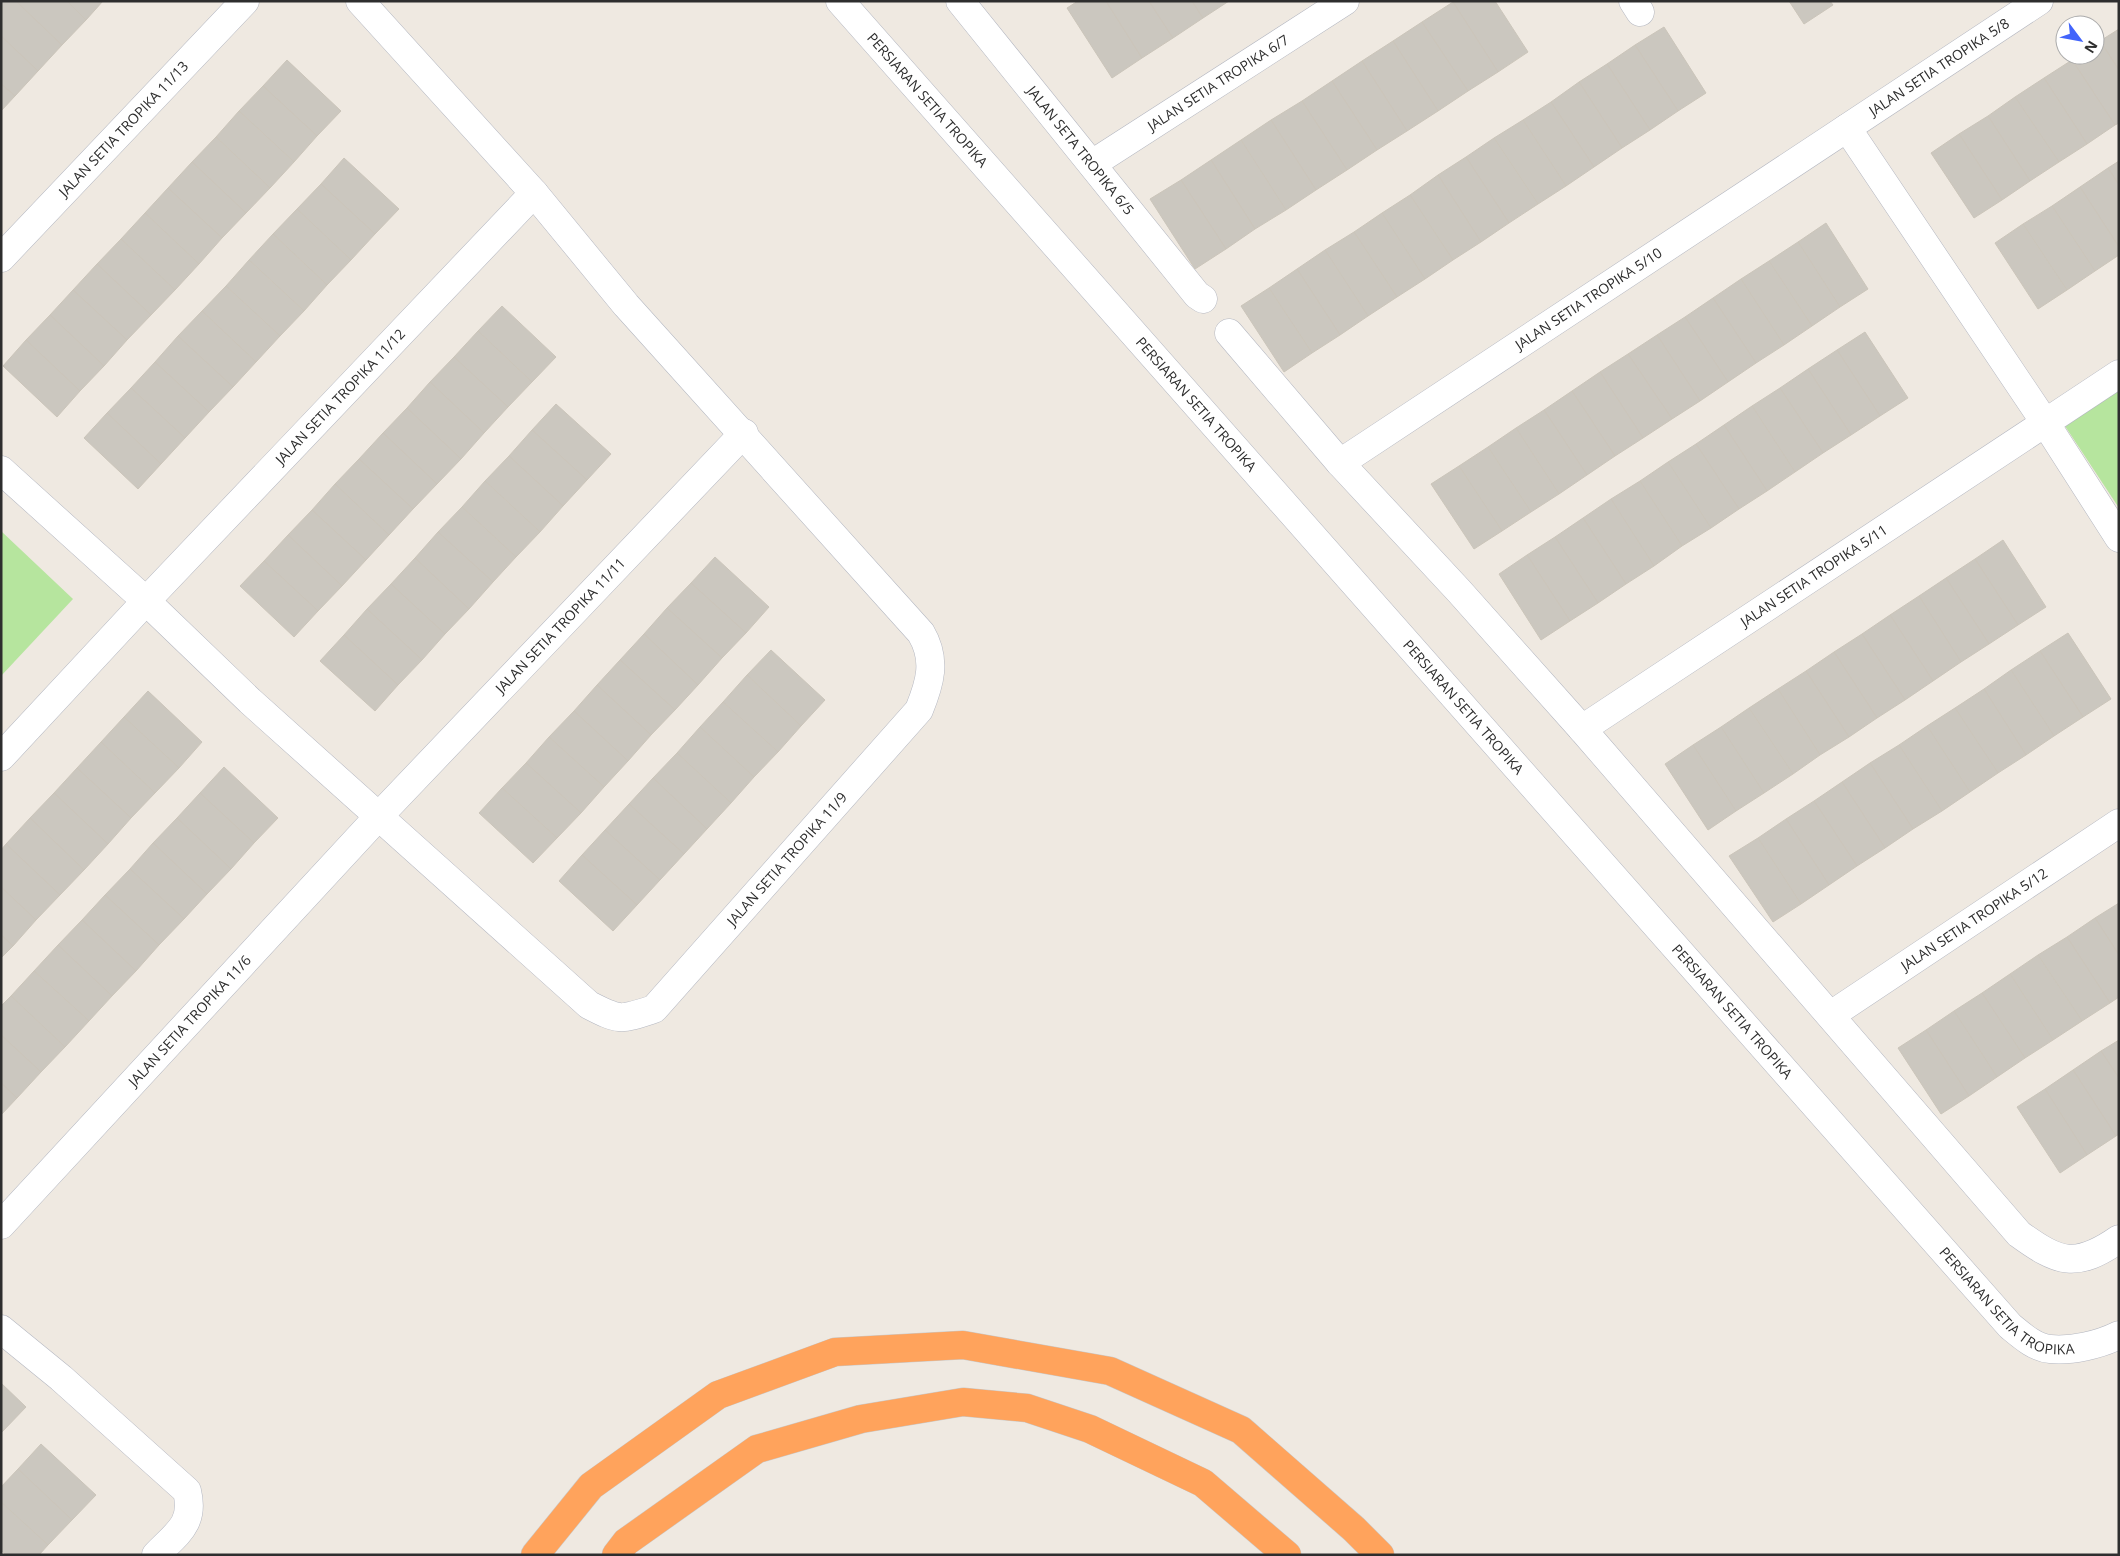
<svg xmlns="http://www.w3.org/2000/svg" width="2120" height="1556" viewBox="0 0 2120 1556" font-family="'Open Sans',sans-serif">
<rect width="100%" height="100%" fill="#efe9e1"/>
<g fill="#b6e59e">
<polygon points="2119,387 2119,508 2063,423"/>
<polygon points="1,531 73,599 1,676"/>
</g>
<g fill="#cbc7bf" stroke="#cbc5ba">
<polygon points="2,1 16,1 62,45 38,71 1,36"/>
<polygon points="16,1 67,1 86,20 62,45"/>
<polygon points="67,1 103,1 86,20"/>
<polygon points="1078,1 1106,1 1142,58 1112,78 1067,8"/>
<polygon points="1106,1 1149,1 1173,38 1142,58"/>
<polygon points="1149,1 1192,1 1203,18 1173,38"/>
<polygon points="1192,1 1229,1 1203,18"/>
<polygon points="1495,1 1528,52 1498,72 1453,2"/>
<polygon points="1789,1 1830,1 1833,5 1804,24"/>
<polygon points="1453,2 1498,72 1468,91 1422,22"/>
<polygon points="1422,22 1468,91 1438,111 1393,41"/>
<polygon points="1664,27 1706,93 1678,111 1635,45"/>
<polygon points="2119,29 2119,70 2100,41"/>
<polygon points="1,36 38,71 15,96 1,84"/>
<polygon points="1393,41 1438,111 1407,131 1362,61"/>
<polygon points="2100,41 2119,70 2119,123 2115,125 2072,60 2079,55 2095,55 2095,45"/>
<polygon points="1635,45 1678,111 1650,130 1607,64"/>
<polygon points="287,60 341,111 317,136 263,86"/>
<polygon points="2072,60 2115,125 2087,144 2044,78"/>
<polygon points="1362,61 1407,131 1377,150 1332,81"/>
<polygon points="1607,64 1650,130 1622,148 1579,82"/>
<polygon points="2044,78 2087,144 2059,162 2015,97"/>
<polygon points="1332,81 1377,150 1347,170 1302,101"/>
<polygon points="1579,82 1622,148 1594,167 1551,102"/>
<polygon points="1,84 15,96 1,111"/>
<polygon points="263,86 317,136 294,162 239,111"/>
<polygon points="2015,97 2059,162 2030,181 1988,116"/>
<polygon points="1302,101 1347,170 1316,190 1271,120"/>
<polygon points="1551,102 1594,167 1566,186 1523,120"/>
<polygon points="239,111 294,162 270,188 216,137"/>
<polygon points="1988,116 2030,181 2002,200 1959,134"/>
<polygon points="1271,120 1316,190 1286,210 1241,140"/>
<polygon points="1523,120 1566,186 1538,204 1494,138"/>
<polygon points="1959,134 2002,200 1974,218 1931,153"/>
<polygon points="216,137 270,188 246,213 192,162"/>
<polygon points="1494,138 1538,204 1509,223 1466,157"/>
<polygon points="1241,140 1286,210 1255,229 1211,160"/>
<polygon points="1466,157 1509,223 1481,242 1438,175"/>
<polygon points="344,158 399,209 375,234 321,184"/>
<polygon points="1211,160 1255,229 1226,249 1181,180"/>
<polygon points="2119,161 2119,185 2108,168"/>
<polygon points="192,162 246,213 222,238 168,188"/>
<polygon points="2108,168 2119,185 2119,247 2080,187"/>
<polygon points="1438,175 1481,242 1453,260 1410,195"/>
<polygon points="1181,180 1226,249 1195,269 1150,199"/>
<polygon points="321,184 375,234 351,260 297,209"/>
<polygon points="2080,187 2119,247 2119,255 2095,271 2052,206"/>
<polygon points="168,188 222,238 199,264 145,213"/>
<polygon points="1410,195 1453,260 1425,279 1382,213"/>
<polygon points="2052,206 2095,271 2067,290 2023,224"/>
<polygon points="297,209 351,260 327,285 273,234"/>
<polygon points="145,213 199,264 175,290 121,239"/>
<polygon points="1382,213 1425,279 1397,297 1354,232"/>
<polygon points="1826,223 1868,289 1840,307 1798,242"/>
<polygon points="2023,224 2067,290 2038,309 1995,243"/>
<polygon points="1354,232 1397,297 1368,316 1325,250"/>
<polygon points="273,234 327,285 304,311 249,260"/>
<polygon points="121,239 175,290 151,315 97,264"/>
<polygon points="1798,242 1840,307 1812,326 1769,261"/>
<polygon points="1325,250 1368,316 1340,335 1297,269"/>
<polygon points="249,260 304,311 280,336 226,286"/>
<polygon points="1769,261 1812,326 1784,345 1741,279"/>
<polygon points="97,264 151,315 127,340 73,290"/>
<polygon points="1297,269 1340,335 1312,353 1269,288"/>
<polygon points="1741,279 1784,345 1756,363 1713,298"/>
<polygon points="226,286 280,336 256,362 202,311"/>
<polygon points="1269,288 1312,353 1284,372 1241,306"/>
<polygon points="73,290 127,340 104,366 50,315"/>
<polygon points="1713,298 1756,363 1728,382 1685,317"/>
<polygon points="502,306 556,357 532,382 478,331"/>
<polygon points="202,311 256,362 233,387 178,336"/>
<polygon points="50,315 104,366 80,391 26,340"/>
<polygon points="1685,317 1728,382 1700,401 1657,335"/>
<polygon points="478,331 532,382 508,407 454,357"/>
<polygon points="1865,332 1908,398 1880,416 1837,350"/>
<polygon points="1657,335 1700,401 1672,419 1628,354"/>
<polygon points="178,336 233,387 209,412 155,362"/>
<polygon points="26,340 80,391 57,417 3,366"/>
<polygon points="1837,350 1880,416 1851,435 1808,369"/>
<polygon points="1628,354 1672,419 1643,438 1600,372"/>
<polygon points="454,357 508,407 484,433 430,382"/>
<polygon points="155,362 209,412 185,438 131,388"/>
<polygon points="1808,369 1851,435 1823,453 1780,388"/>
<polygon points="1600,372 1643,438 1615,456 1572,391"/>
<polygon points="430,382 484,433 461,459 407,408"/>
<polygon points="131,388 185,438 161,464 107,413"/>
<polygon points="1780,388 1823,453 1795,472 1752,406"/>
<polygon points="1572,391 1615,456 1587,475 1544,410"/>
<polygon points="556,404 611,454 587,480 532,430"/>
<polygon points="1752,406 1795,472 1767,491 1724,425"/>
<polygon points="407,408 461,459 437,484 383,433"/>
<polygon points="1544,410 1587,475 1559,494 1516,428"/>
<polygon points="107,413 161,464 138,489 84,438"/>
<polygon points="1724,425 1767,491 1739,509 1696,444"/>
<polygon points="1516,428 1559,494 1531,512 1488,447"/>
<polygon points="532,430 587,480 563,506 509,456"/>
<polygon points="383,433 437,484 413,509 359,459"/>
<polygon points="1696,444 1739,509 1711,528 1668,462"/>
<polygon points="1488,447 1531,512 1502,531 1459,466"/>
<polygon points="509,456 563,506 540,532 485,481"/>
<polygon points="359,459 413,509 389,535 335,484"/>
<polygon points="1668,462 1711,528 1682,546 1640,481"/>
<polygon points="1459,466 1502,531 1474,549 1431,484"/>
<polygon points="485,481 540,532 516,557 462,507"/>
<polygon points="1640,481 1682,546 1654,566 1611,499"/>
<polygon points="335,484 389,535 366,560 312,510"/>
<polygon points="1611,499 1654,566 1626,584 1583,518"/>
<polygon points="462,507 516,557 493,582 438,532"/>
<polygon points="312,510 366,560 342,586 288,535"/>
<polygon points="1583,518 1626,584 1598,603 1555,537"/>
<polygon points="438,532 493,582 469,609 415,558"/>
<polygon points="288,535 342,586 318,611 264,561"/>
<polygon points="1555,537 1598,603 1570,621 1527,555"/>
<polygon points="2003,540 2046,607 2018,625 1975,559"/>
<polygon points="1527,555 1570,621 1541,640 1499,574"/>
<polygon points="715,557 769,607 746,633 691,583"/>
<polygon points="415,558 469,609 445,634 391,584"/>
<polygon points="1975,559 2018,625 1989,644 1946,578"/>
<polygon points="264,561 318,611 294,637 240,586"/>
<polygon points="1946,578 1989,644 1961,662 1919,596"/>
<polygon points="691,583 746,633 722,658 667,608"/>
<polygon points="391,584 445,634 422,660 367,609"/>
<polygon points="1919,596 1961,662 1933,681 1890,615"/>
<polygon points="667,608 722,658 698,685 644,634"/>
<polygon points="367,609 422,660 398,685 344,635"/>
<polygon points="1890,615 1933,681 1905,700 1862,634"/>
<polygon points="2068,633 2111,699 2083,717 2040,651"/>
<polygon points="644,634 698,685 675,710 620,660"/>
<polygon points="1862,634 1905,700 1877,718 1834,652"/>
<polygon points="344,635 398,685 375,711 320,661"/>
<polygon points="771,650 825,700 801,726 747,675"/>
<polygon points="2040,651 2083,717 2054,736 2011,670"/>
<polygon points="1834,652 1877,718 1849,737 1806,671"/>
<polygon points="620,660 675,710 651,735 597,685"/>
<polygon points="2011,670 2054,736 2026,755 1984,689"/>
<polygon points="1806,671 1849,737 1820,755 1778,689"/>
<polygon points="747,675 801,726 778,752 723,702"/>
<polygon points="597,685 651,735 628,761 574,711"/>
<polygon points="1778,689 1820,755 1793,774 1749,708"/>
<polygon points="1984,689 2026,755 1998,773 1955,708"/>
<polygon points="148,691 202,742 179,768 124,717"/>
<polygon points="723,702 778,752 754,777 700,727"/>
<polygon points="1749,708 1793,774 1764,793 1721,727"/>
<polygon points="1955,708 1998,773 1970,792 1927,726"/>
<polygon points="574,711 628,761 604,787 549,737"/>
<polygon points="124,717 179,768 155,793 101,742"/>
<polygon points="1927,726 1970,792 1942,811 1899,745"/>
<polygon points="700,727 754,777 731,803 677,753"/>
<polygon points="1721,727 1764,793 1736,811 1693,745"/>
<polygon points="549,737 604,787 581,813 526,763"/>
<polygon points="101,742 155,793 131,818 77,768"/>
<polygon points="1693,745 1736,811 1708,830 1665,764"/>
<polygon points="1899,745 1942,811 1913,829 1870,763"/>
<polygon points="677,753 731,803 707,829 653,778"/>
<polygon points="526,763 581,813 557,838 502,788"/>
<polygon points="1870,763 1913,829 1885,848 1842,782"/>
<polygon points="224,767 278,818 254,843 200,793"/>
<polygon points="77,768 131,818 108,844 54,793"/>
<polygon points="653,778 707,829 684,854 629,804"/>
<polygon points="1842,782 1885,848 1857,866 1814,801"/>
<polygon points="502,788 557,838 533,863 479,813"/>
<polygon points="54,793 108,844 84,870 30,818"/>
<polygon points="200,793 254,843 231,869 177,818"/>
<polygon points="1814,801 1857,866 1829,885 1786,819"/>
<polygon points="629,804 684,854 660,880 605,830"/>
<polygon points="30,818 84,870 60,895 6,844"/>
<polygon points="177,818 231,869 207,894 153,843"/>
<polygon points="1786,819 1829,885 1801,904 1758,838"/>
<polygon points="605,830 660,880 637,905 582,855"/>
<polygon points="1758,838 1801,904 1773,922 1729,856"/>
<polygon points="153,843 207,894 184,919 130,869"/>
<polygon points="6,844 60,895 36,920 1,887 1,850"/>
<polygon points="582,855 637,905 613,931 559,881"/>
<polygon points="130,869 184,919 159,945 105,895"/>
<polygon points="1,887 36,920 13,946 1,935"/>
<polygon points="105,895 159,945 136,971 82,920"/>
<polygon points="2119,903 2119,955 2095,918"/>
<polygon points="2095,918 2119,955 2119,997 2110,1003 2067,937"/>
<polygon points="82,920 136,971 112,996 58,945"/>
<polygon points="1,935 13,946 1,958"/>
<polygon points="2067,937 2110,1003 2082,1021 2038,955"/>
<polygon points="58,945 112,996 89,1021 34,971"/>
<polygon points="2038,955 2082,1021 2053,1040 2010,974"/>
<polygon points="34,971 89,1021 65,1047 11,996"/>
<polygon points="2010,974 2053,1040 2025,1058 1982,993"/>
<polygon points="1982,993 2025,1058 1997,1077 1954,1011"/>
<polygon points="11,996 65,1047 41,1072 1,1035 1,1006"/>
<polygon points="1954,1011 1997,1077 1969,1096 1926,1030"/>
<polygon points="1926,1030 1969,1096 1941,1114 1898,1048"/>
<polygon points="1,1035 41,1072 17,1098 1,1083"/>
<polygon points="2119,1040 2119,1078 2101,1051"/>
<polygon points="2101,1051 2119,1078 2119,1134 2116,1136 2073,1070"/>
<polygon points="2073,1070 2116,1136 2087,1155 2045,1089"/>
<polygon points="1,1083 17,1098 1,1115"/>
<polygon points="2045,1089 2087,1155 2060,1173 2017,1107"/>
<polygon points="1,1383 26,1407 2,1432 1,1431"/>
<polygon points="41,1444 96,1495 72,1520 18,1469"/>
<polygon points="18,1469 72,1520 48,1545 1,1502 1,1487"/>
<polygon points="1,1502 48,1545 39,1555 6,1555 1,1550"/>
</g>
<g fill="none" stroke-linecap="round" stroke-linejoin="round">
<g stroke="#b4b7c1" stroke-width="29">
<g id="street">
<path id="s1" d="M960 1 1197 295 1203 299"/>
<polyline points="1633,1 1640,12"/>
<polyline points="1847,128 2046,424 2119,538"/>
<path id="s2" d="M1092 164 1345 1"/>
<path id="s3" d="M1 258 245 1"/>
<path d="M1229 333 1340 463 1459 591 1582 729 2019 1234C2059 1263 2076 1269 2119 1239"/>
<path id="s4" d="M1340 463 2039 1"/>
<path id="s5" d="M1 470 146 601 250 701 589 1005C620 1021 620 1020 654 1009L919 710C930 683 937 660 921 633L626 305 534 193 360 1"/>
<path id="s6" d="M1582 729 2119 374"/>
<path id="s7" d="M1 757 146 601 534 193"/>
<path id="s8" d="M1831 1015 2119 823"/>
<path id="s9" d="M1 1225 378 817 744 433"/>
<path d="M1 1329 61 1378 187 1491C195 1524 177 1533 156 1555"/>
</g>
</g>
<g stroke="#b4b7c1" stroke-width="29">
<g id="secondary">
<path id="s10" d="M840 1 2010 1326C2021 1335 2035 1348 2050 1349 2072 1351 2099 1345 2119 1335"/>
</g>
</g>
<g stroke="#c9c9c9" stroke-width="29">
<g id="highway">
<polyline points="535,1555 591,1486 718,1395 835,1352 963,1345 1110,1371 1241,1430 1354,1529 1380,1555"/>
<polyline points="616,1555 626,1542 757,1449 861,1419 963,1402 1027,1408 1090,1429 1203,1483 1287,1555"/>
</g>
</g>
<use href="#street" stroke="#fff" stroke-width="28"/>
<use href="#secondary" stroke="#fff" stroke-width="28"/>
<use href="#highway" stroke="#ffa35c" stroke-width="28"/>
</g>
<g text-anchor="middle" stroke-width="4.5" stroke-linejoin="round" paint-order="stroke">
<g font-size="14" fill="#2e2e2e" stroke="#fff">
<text dy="5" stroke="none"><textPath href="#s4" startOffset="718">JALAN SETIA TROPIKA 5/8</textPath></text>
<text dy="5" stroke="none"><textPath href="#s2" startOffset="150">JALAN SETIA TROPIKA 6/7</textPath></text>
<text dy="5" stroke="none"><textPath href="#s10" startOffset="132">PERSIARAN SETIA TROPIKA</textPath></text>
<text dy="5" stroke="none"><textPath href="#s3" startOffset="178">JALAN SETIA TROPIKA 11/13</textPath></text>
<text dy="5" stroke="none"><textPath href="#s1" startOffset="192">JALAN SETA TROPIKA 6/5</textPath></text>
<text dy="5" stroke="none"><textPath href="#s4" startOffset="298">JALAN SETIA TROPIKA 5/10</textPath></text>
<text dy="5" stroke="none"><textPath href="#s7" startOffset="495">JALAN SETIA TROPIKA 11/12</textPath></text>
<text dy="5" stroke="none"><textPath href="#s10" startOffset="538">PERSIARAN SETIA TROPIKA</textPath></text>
<text dy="5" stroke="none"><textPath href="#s6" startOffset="278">JALAN SETIA TROPIKA 5/11</textPath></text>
<text dy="5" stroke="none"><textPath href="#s9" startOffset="820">JALAN SETIA TROPIKA 11/11</textPath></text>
<text dy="5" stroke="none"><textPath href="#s10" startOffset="942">PERSIARAN SETIA TROPIKA</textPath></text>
<text dy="5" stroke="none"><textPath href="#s5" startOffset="1064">JALAN SETIA TROPIKA 11/9</textPath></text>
<text dy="5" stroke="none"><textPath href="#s8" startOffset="172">JALAN SETIA TROPIKA 5/12</textPath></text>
<text dy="5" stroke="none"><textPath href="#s10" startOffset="1348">PERSIARAN SETIA TROPIKA</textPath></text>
<text dy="5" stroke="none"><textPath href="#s9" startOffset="278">JALAN SETIA TROPIKA 11/6</textPath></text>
<text dy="5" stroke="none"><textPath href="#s10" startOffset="1752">PERSIARAN SETIA TROPIKA</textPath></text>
</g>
</g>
<rect width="2120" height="1556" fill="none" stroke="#2e2e2e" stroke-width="5"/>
<g transform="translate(2080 40) rotate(122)"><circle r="24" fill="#ffffff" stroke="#ababab"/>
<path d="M0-4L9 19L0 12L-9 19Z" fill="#4264fb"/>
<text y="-8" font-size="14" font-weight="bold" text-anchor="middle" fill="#2e2e2e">N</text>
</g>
</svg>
